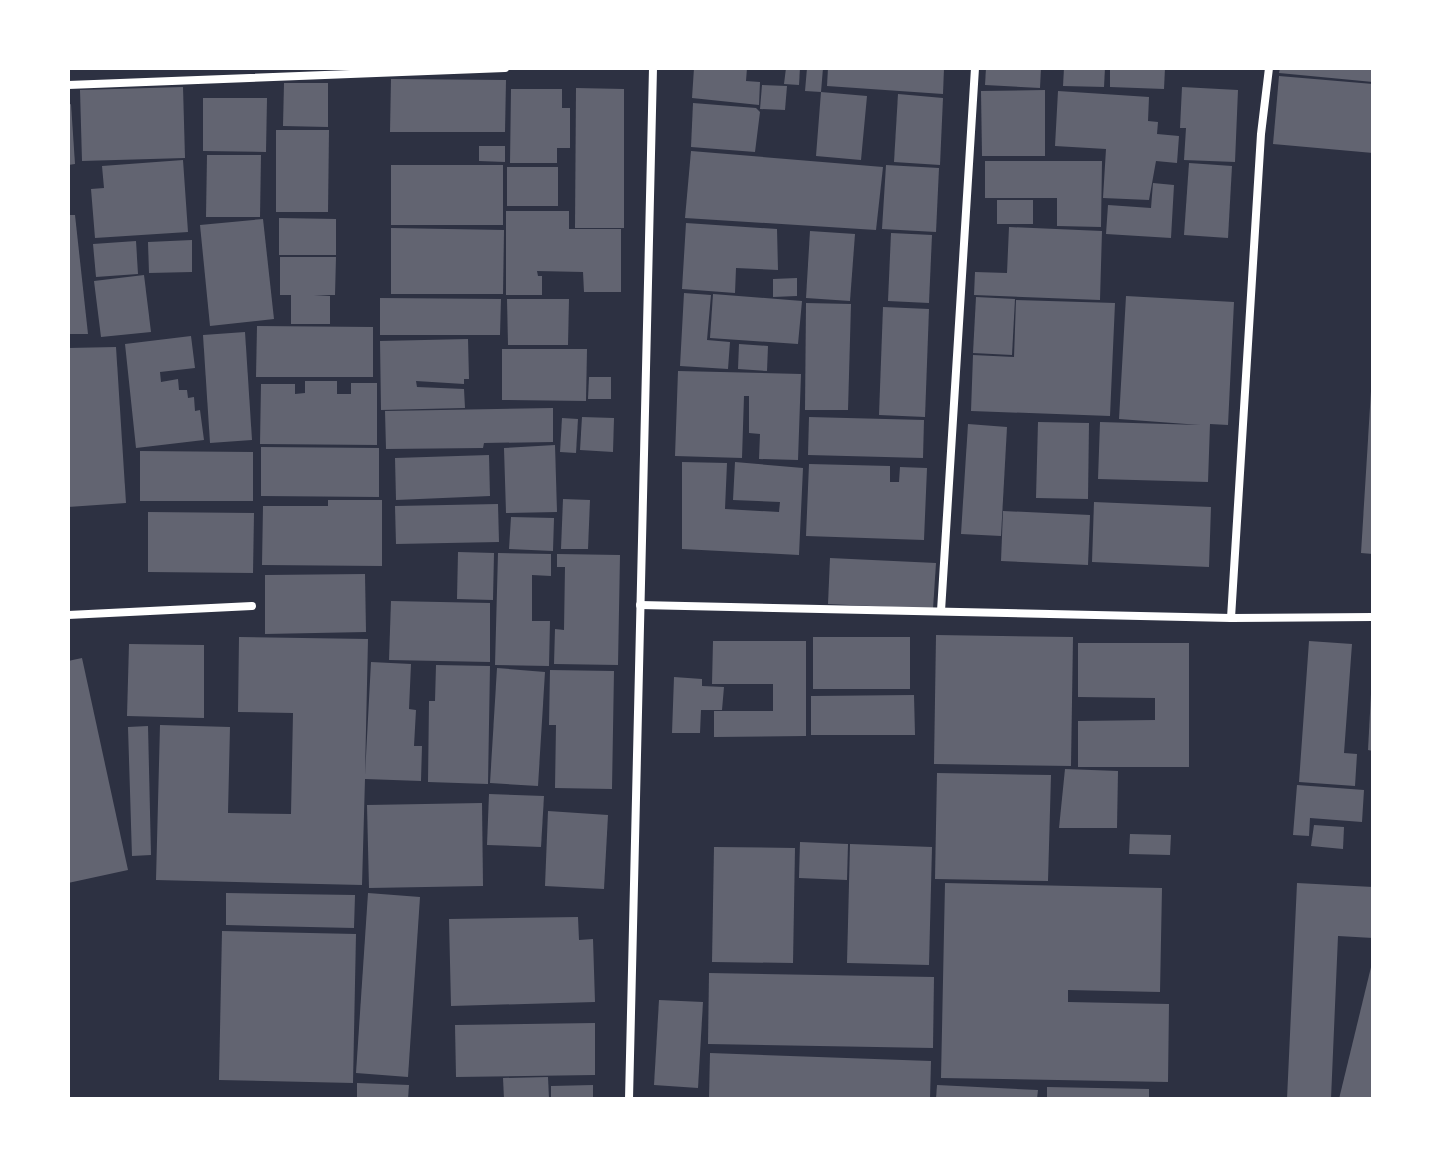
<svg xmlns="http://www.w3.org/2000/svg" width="1441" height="1167" viewBox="0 0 1441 1167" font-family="Montserrat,sans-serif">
<rect width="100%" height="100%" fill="#2d3142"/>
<g fill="#626471">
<polygon points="694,68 747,68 746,81 760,82 759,105 692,98"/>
<polygon points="786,68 800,68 799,85 784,84"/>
<polygon points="807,68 823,68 821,92 867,96 861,160 816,156 821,92 805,91"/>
<polygon points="828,68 944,68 943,94 827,86"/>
<polygon points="986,68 1041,68 1040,88 985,85"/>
<polygon points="1064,68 1105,68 1104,87 1063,86"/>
<polygon points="1110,68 1165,68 1164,89 1110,87"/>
<polygon points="1280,68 1373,68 1373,82 1279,73"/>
<polygon points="1279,76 1373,84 1373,153 1273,144"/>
<polygon points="391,79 506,80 505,132 390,132"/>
<polygon points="284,83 328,83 328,127 283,126"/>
<polygon points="762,85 787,86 785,110 760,109"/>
<polygon points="183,87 185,158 82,161 80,90"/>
<polygon points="1182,87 1238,90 1235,162 1184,160 1186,128 1180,128"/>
<polygon points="576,88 624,89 624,228 575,228"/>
<polygon points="511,89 562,89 562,108 570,108 570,148 557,148 557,163 510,163"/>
<polygon points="1045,90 1045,156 982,156 981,91"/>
<polygon points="1058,91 1149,97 1148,121 1158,122 1157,134 1179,136 1177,163 1156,161 1149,200 1103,198 1106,149 1055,146"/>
<polygon points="898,94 943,98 940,165 894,162"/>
<polygon points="203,98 267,98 266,152 203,151"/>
<polygon points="693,103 756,108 760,112 755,152 691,147"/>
<polygon points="71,104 75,164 68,165 68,105"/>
<polygon points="276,130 329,130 328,212 276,212"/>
<polygon points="479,146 505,146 505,162 479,161"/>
<polygon points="691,151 883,167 876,230 685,218"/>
<polygon points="207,155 261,155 260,217 206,217"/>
<polygon points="183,160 188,232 95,238 91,189 104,188 102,166"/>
<polygon points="985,161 1102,161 1101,227 1057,226 1057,198 985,198"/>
<polygon points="1189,163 1232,166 1228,238 1184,235"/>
<rect x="391" y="165" width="112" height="60"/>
<polygon points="886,165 939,168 936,232 882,229"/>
<rect x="507" y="167" width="51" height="39"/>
<polygon points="1153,183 1174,185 1171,238 1106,234 1108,205 1151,208"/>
<rect x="997" y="200" width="36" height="24"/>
<polygon points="506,211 569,211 569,229 621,229 621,292 584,292 583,272 537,271 538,276 542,276 542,295 506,295"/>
<polygon points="68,215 75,215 88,334 68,334"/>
<polygon points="279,218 336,219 336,255 279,255"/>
<polygon points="263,219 274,319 210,326 200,225"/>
<polygon points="686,223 777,229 778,270 736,268 735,293 682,289"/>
<polygon points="1009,227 1102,231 1100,300 974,295 975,272 1007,273"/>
<polygon points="391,228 504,230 503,294 391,294"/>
<polygon points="810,231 855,234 850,301 806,298"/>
<polygon points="891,233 932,235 929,303 888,301"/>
<polygon points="192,240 192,272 149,273 148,242"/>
<polygon points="136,241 138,274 96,277 93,244"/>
<polygon points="280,257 336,257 335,295 314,295 330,296 330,324 291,324 291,295 280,295"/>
<polygon points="144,275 151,332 101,337 94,281"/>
<polygon points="797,278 797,296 773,297 773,279"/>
<polygon points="684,293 711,295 707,340 730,342 728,369 680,366"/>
<polygon points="713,294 802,301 798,344 710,338"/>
<polygon points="1126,296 1234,302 1228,425 1210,424 1208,482 1098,479 1100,422 1200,425 1119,419"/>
<polygon points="976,297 1015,299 1012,355 973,353"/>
<polygon points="380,298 501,299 500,335 380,335"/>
<polygon points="507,299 569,299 568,345 508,345"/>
<polygon points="1016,300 1115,303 1110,416 971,411 973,355 1014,357"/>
<polygon points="806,303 851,304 848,410 805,410"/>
<polygon points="883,307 929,309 925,417 879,415"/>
<polygon points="257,326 373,327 373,377 256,377"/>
<polygon points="245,332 252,440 210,443 203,335"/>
<polygon points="191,336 195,368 160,372 161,382 178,379 179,390 187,390 188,398 194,397 195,411 200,410 204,440 136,448 125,344"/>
<polygon points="468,339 469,379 464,379 464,384 416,381 417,387 464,389 465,408 381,410 380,341"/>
<polygon points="739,344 768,346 767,371 738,369"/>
<polygon points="116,347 126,503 68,507 68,348"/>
<polygon points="502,349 587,349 586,401 502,400"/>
<polygon points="678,371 801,374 798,460 759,459 760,434 749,433 749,396 744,396 742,458 675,456"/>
<polygon points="589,377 611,377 611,399 588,399"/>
<polygon points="305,381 337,381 337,394 351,394 351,383 377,383 377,445 260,444 261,384 295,384 295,394 305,393"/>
<polygon points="1371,391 1373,391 1373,554 1361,553"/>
<polygon points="553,408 553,442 484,443 483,448 386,449 385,411"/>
<polygon points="582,417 614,418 613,452 580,450"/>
<polygon points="809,417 924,420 923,458 808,455"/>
<polygon points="562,418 578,419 576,453 560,452"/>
<polygon points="1038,422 1089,423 1088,499 1036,498"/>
<polygon points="968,424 1007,427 1001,536 961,534"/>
<polygon points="555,445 557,512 506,513 504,448"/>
<polygon points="261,447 379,448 379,497 261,496"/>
<polygon points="140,451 253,452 253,501 140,501"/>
<polygon points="489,455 490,496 396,500 395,458"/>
<polygon points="682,462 727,463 725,509 779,512 780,502 733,500 735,462 803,468 799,555 682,549"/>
<polygon points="809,464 890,466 890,482 899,482 900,467 927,468 924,540 806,536"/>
<polygon points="563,499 590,500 588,549 561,549"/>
<polygon points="328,500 382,500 382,566 262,565 263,506 328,506"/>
<polygon points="1094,502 1211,507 1209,567 1092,562"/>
<polygon points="498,504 499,542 396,544 395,506"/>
<polygon points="1003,511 1090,515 1088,565 1001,561"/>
<polygon points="148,512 254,513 253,573 148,572"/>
<polygon points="511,517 554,518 553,551 509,549"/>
<polygon points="458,552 494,553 493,600 457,599"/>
<polygon points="498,553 551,554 551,576 532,575 532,621 550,621 549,666 495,665"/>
<polygon points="557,554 620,555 618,665 554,664 555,629 564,630 565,567 557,567"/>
<polygon points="830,558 936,563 933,609 828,604"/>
<polygon points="365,574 366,632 265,634 265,575"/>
<polygon points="391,601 490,603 490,662 389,660"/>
<polygon points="936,635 1073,637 1071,766 934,764"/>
<polygon points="239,637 368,639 365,775 371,662 411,664 409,709 416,710 414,746 422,746 421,781 365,779 362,885 156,880 160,725 230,727 228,813 291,814 293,713 238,712"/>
<rect x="813" y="637" width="97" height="52"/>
<polygon points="713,641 806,641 806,736 714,737 714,711 773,711 773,684 712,684"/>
<polygon points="1309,641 1352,644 1344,753 1357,754 1355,786 1299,782"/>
<polygon points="1078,643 1189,643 1189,767 1078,767 1078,721 1155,720 1155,698 1078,697"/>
<polygon points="129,644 204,645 204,718 127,716"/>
<polygon points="82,658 128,870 68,883 68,661"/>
<polygon points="436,665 490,666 488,784 428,782 429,701 435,701"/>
<polygon points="497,668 545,672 538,786 490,783"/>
<polygon points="550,670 614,671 612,789 555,788 556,725 549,725"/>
<polygon points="674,677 702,679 702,686 724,687 722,710 701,710 700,733 672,733"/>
<polygon points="1371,694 1373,694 1373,751 1368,750"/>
<polygon points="914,695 915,735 811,735 811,696"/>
<polygon points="148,726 151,855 132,856 128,727"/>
<polygon points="1065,769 1118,771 1117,828 1059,828"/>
<polygon points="937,773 1051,775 1048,881 935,879"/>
<polygon points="1297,785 1364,790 1362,822 1310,818 1309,836 1293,835"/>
<polygon points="489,794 544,796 541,847 487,845"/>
<polygon points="482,803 483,886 369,888 367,805"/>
<polygon points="548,811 608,815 604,889 545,886"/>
<polygon points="1314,825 1344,827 1343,849 1311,846"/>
<polygon points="1130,834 1171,835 1170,855 1129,854"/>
<polygon points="800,842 848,844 847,880 799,878"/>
<polygon points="850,844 932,847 929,965 847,963"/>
<polygon points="714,847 795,848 793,963 712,962"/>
<polygon points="945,883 1162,888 1160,992 1068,990 1068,1002 1169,1004 1168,1082 941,1078"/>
<polygon points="1297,883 1373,887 1373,938 1338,936 1331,1099 1287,1099"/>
<polygon points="226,893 355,895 354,928 226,925"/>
<polygon points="368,893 420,897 408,1077 356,1073"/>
<polygon points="578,917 579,940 593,939 595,1002 451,1006 449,919"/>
<polygon points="222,931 356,934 353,1083 219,1080"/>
<polygon points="1372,963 1373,1099 1339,1099"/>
<polygon points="709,973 934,977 933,1048 708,1044"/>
<polygon points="659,1000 703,1002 698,1088 654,1085"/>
<polygon points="595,1023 595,1075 456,1077 455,1025"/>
<polygon points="710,1053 931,1061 930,1099 709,1099"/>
<polygon points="548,1077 549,1099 504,1099 503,1078"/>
<polygon points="357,1083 409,1085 408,1099 357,1099"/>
<polygon points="593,1085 593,1099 551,1099 551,1086"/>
<polygon points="937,1085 1038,1090 1037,1099 936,1099"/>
<polygon points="1047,1087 1149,1089 1149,1099 1047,1099"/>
</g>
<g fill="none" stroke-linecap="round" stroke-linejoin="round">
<g stroke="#fff" stroke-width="8">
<polyline points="68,85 505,68"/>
<polyline points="640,605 1231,618 1373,617"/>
<polyline points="941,611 975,68"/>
<polyline points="68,615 252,606"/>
<polyline points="1231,618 1261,134 1269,68"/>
<polyline points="629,1099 653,68"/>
</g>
</g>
<rect width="1441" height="1167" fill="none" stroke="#ffffff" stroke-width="140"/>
</svg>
